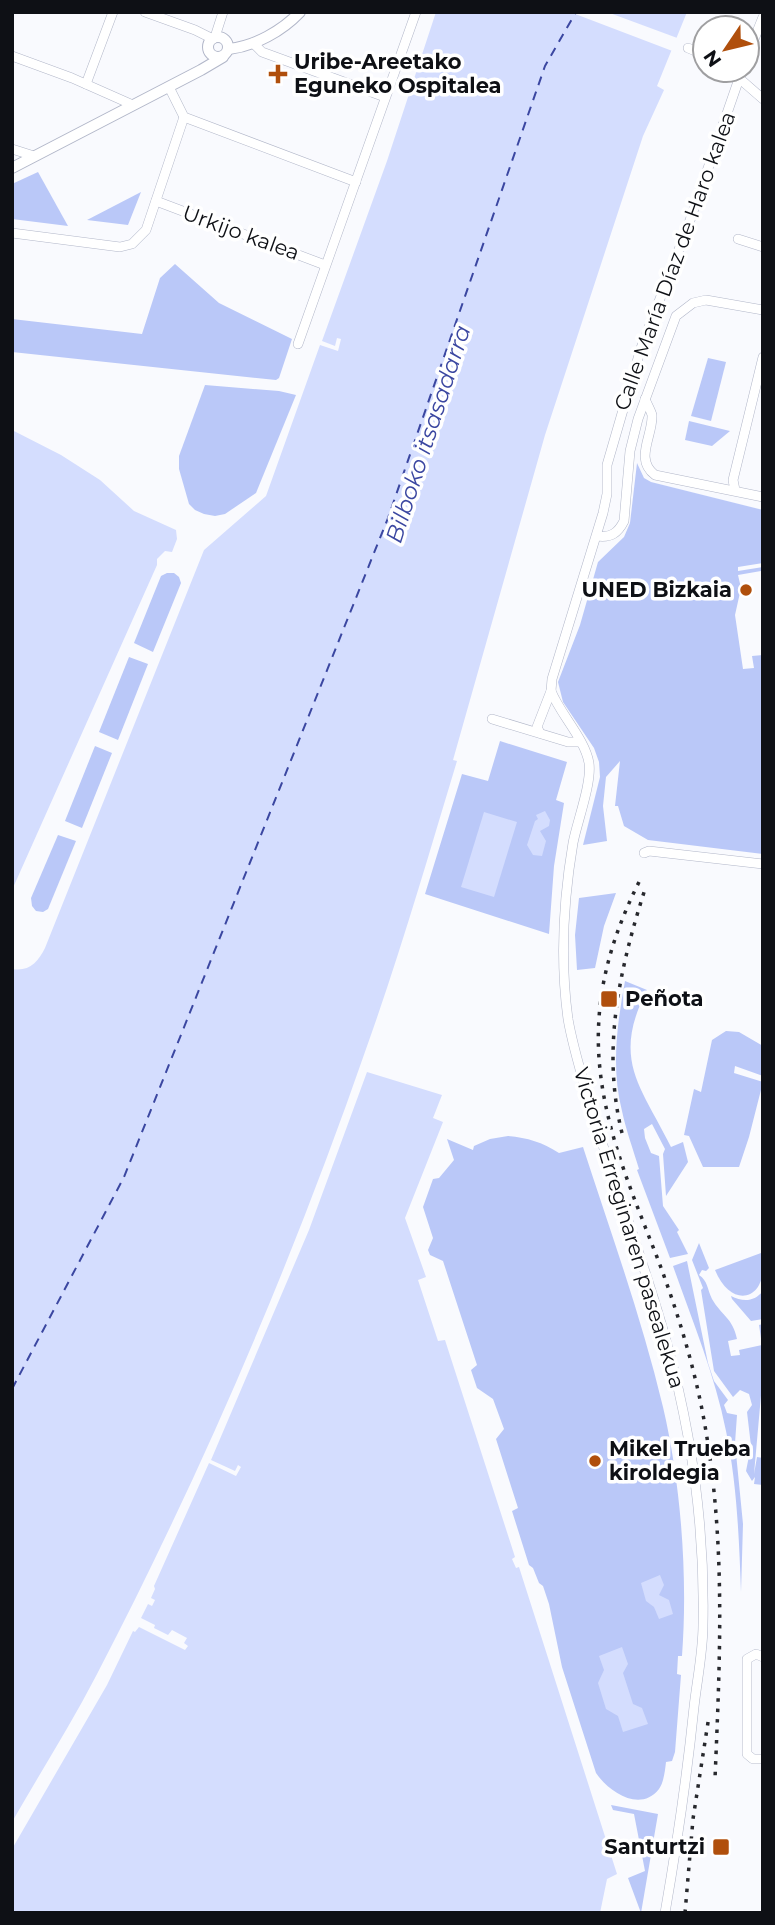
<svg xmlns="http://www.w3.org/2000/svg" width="775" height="1925" viewBox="0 0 775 1925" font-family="Montserrat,sans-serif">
<rect width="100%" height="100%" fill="#f9fafe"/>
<g fill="#bac8f8">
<polygon points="38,172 68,226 12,219 12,184"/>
<polygon points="141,192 128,225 87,220"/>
<polygon points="175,264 219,303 292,339 279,378 276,380 12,352 12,319 142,334 160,278"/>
<polygon points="708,358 726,362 711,421 691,416"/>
<polygon points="205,385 279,391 296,395 256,493 225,514 215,516 204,514 195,510 189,504 179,469 179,456"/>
<polygon points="689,421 730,431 712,446 685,440"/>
<polygon points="637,463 644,478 651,482 763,510 763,563 738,567 738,571 763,567 763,578 761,571 738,575 741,588 735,615 743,669 754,668 752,656 763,655 763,854 648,840 624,826 618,806 615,806 620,761 606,777 603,806 607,841 583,845 600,777 599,762 594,748 563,702 558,682 580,625 598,562 624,537 630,523"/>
<polygon points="167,573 174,573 179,577 181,583 153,652 134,643 161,576"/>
<polygon points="129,657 148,664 118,740 99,732"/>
<polygon points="500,741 567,762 556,800 564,803 554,866 549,934 425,894 462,774 488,781"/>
<polygon points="95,746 112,753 82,828 65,821"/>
<polygon points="58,835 76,841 48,909 43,912 36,911 32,906 31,898"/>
<polygon points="616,893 604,926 595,968 577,970 575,935 579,898"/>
<path d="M625 981 647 990C611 1060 641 1086 671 1147L683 1142 688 1162 666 1196 663 1154 665 1149 652 1124 644 1129 645 1138 651 1153 659 1156 663 1206 679 1230 677 1232 688 1254 670 1258 637 1170 639 1169C633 1149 626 1130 622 1111 611 1068 617 1024 625 981Z"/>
<polygon points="726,1031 739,1032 763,1046 763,1076 735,1066 734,1073 763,1082 749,1137 739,1167 703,1167 689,1136 684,1135 694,1089 701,1092 712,1040"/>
<path d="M508 1136C528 1138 542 1142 559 1153L583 1147C611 1233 642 1319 663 1407 681 1484 688 1577 682 1656H678L677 1674 681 1675 675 1752 672 1761 666 1762C665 1770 664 1782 659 1789 640 1813 609 1792 596 1773L562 1667 549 1604 543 1586 539 1583 533 1568 529 1565 512 1511 518 1508 496 1439 504 1429 493 1399 477 1388 471 1370 477 1365 443 1261 430 1255 428 1250 433 1238 423 1207 433 1179 439 1178 454 1160 447 1139 473 1150 474 1146 490 1139Z"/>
<path d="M699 1243 709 1268 706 1271 702 1270 699 1275C708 1281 707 1289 712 1299 721 1315 733 1318 737 1339L728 1341 731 1356 740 1355 739 1350 762 1345 759 1325 763 1324V1373L754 1474 757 1457 763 1458V1485L754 1484 755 1477 752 1481 746 1471 751 1446 747 1412 752 1405 749 1394 740 1390 733 1397 714 1371 701 1290 703 1288 692 1260Z"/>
<path d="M761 1253C772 1297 733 1314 715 1270Z"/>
<path d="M687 1261 708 1363 714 1381 728 1400 724 1405 727 1413 737 1415 735 1443 743 1524 741 1592C739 1538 737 1484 726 1431 715 1375 692 1320 673 1266Z"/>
<path d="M763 1291V1319L751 1321 732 1299 731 1296C743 1302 754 1302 763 1291Z"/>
<polygon points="611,1805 658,1814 641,1913 628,1878 645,1871 634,1814 613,1810"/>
</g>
<g fill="#d4ddfe">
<path d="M436 12H687L657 86 664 90 643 136 545 435 453 760 457 761C428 857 400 954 366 1049 292 1263 201 1474 96 1676 70 1726 40 1773 12 1822V969C29 972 38 962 45 948L204 550 266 496 320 345 338 351 341 339 337 338 335 346 322 341 387 161Z"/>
<polygon points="12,430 61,455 100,480 134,511 176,530 177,539 172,552 165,551 157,559 157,565 12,890"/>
<polygon points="545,811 550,820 549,826 540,831 546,841 542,856 533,855 527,845 535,821 538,819 536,815"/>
<polygon points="484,812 517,822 494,897 461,887"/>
<polygon points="367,1072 442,1095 433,1118 443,1122 405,1218 426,1277 418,1280 438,1341 445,1340 515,1557 512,1559 516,1568 519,1567 617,1874 607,1879 600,1913 12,1913 12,1849 107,1685 133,1631 135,1632 139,1627 185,1650 188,1646 184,1643 187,1638 172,1630 168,1635 154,1628 155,1625 141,1618 148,1604 152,1606 155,1600 151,1598 155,1589 154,1586 209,1463 236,1476 241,1467 238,1465 235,1471 211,1460 309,1230"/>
<polygon points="660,1575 664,1585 659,1595 669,1600 673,1614 659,1619 654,1607 646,1601 641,1583"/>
<polygon points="622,1647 628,1664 623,1673 633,1704 642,1708 648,1724 623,1732 618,1716 606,1709 598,1683 604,1670 599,1656"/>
</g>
<polygon fill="#f9fafe" points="570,12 607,12 680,39 675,52"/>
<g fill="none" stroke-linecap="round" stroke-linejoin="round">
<polyline stroke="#3b47a1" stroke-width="2" stroke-dasharray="9 7" stroke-linecap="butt" points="12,1389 124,1177 388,518 545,66 576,12"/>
<g stroke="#b2b7c9" stroke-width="10">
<g id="minor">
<polyline points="145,12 195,30 213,39"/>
<polyline points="215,37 223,12"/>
<polyline points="253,43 262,52 385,97"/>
<polyline points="688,48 705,55"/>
<polyline points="12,56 72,78 133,105"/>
<polyline points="747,57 763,17"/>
<polyline points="740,79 763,99"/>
<polyline points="86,84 113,12"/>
<polyline points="169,87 184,117 356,182"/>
<polyline points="12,149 34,156"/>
<polyline points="156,201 325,265"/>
<polyline points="12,233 120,247 132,244 146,230 184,117"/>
<polyline points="738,239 763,247"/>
<polyline points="298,344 416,12"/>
<path d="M645 399C647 404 651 411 652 415 653 436 634 459 655 475L763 497"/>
<polyline points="735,490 733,480 763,357"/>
<path d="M597 536C611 538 618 533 624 521L630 451 638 419 676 316 693 303 706 300 763 310"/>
<path d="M551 691C560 714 585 739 589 763 592 783 577 822 573 843 563 902 560 960 568 1019 573 1048 582 1076 590 1104 614 1185 645 1263 667 1344 692 1435 705 1531 703 1625 703 1652 697 1680 694 1707 687 1776 677 1844 665 1913"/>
<polyline points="492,719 568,742 580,742"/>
<polyline points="540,733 537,727 551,691 552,679 603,513 607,494 607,465 641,348 688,226 742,70"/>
<polyline points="644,853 649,851 763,864"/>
<polyline points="763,1657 756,1654 747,1659 747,1754 753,1759 763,1759"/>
</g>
</g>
<g stroke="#b2b7c9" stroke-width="12">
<g id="tertiary">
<circle cx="218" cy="47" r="10"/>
<path d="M229 49C255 46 282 31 300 12"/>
<polyline points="12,168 201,70 223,57"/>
</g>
</g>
<use href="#minor" stroke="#fff" stroke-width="9"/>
<use href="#tertiary" stroke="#fff" stroke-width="10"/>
<g stroke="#27282d" stroke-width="3.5" stroke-dasharray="3.5 7" stroke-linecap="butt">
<path d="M639 882C618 924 602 970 599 1018 593 1103 627 1180 657 1257 677 1310 694 1365 704 1420 726 1542 720 1656 715 1779"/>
<path d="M622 1133C601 1048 620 967 646 886"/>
<polyline points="685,1913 693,1819 709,1716"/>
</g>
</g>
<g fill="#b04f0c" stroke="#fff" stroke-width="2.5">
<path d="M274.5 63.5h7v7h7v7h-7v7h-7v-7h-7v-7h7z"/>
<circle cx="746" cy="590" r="7"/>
<rect x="600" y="990" width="18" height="18" rx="3.5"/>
<circle cx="595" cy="1461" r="7"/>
<rect x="712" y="1838" width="18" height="18" rx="3.5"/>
</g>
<g text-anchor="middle" stroke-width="7" stroke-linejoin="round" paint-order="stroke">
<g font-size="21" font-weight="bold" fill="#0e1015" stroke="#fff" text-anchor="start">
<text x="294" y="69">Uribe-Areetako<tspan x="294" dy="24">Eguneko Ospitalea</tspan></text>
<text x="732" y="597" text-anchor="end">UNED Bizkaia</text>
<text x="625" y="1006">Peñota</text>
<text x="609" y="1456">Mikel Trueba<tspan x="609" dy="24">kiroldegia</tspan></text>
<text x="705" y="1854" text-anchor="end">Santurtzi</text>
</g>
<g font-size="21" fill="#0e1015" stroke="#fff">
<text transform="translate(241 233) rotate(20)" y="7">Urkijo kalea</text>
<text transform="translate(675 261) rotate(-70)" y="7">Calle María Díaz de Haro kalea</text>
<text transform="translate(629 1228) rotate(73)" y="7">Victoria Erreginaren pasealekua</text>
</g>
<g font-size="23" font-style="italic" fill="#3b47a1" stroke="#fff">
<text transform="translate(428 434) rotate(-72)" y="8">Bilboko itsasadarra</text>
</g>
</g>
<rect width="775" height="1925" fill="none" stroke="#0e1015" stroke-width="28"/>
<g transform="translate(726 49) rotate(235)"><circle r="33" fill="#ffffff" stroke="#9f9fa1" stroke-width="2"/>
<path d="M0-5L12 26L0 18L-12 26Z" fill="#b04f0c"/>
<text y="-10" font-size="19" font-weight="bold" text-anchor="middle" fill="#0e1015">N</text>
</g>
</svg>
